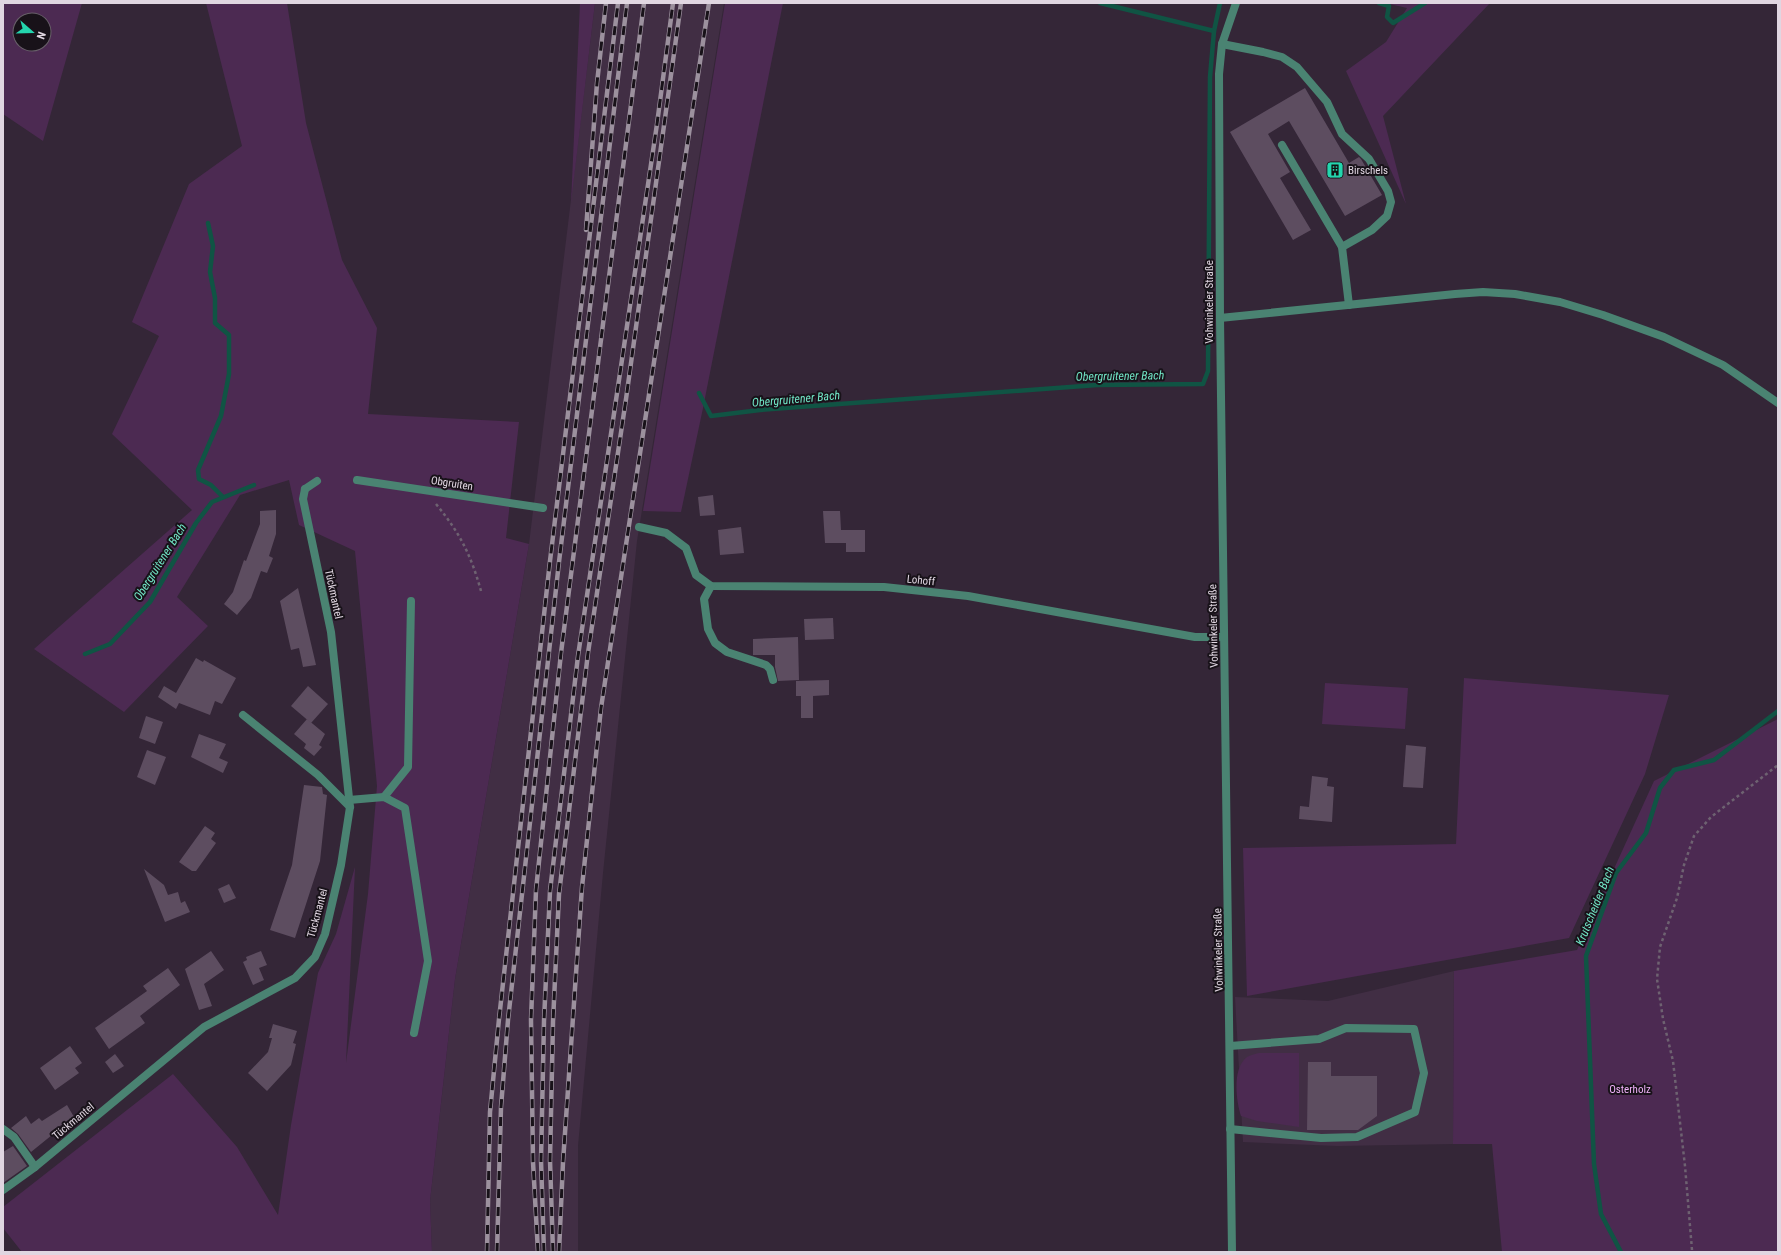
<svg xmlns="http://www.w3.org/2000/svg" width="1781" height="1255" viewBox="0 0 1781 1255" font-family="'Roboto Condensed',sans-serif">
<rect width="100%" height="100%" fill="#342637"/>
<g fill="#412e44">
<polygon points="595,3 724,3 637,541 603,873 578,1146 578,1252 432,1252 430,1201 455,979 529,544"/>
<polygon points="1454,971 1453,1144 1338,1146 1243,1142 1235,997 1328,1001"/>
</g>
<g fill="#4c2a52" fill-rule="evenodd">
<path d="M3 3H82L43 141 3 114ZM20 20H44V44H20Z"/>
<polygon points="206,3 287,3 306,123 342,260 377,328 368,414 519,422 506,538 529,544 455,979 430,1201 432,1252 22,1252 3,1228 3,1207 173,1074 237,1147 278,1215 291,1125 318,973 336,934 355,867 346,1063 368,894 377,786 355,551 299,525 289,480 240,495 177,597 208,626 124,712 34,649 192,510 112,434 159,336 132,322 189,184 242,146"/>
<polygon points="580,3 595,3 571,203"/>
<polygon points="725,3 783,3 703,408 681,512 643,511"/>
<polygon points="1385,3 1490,3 1383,116 1406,204 1346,71 1386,42 1407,8"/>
<polygon points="1464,678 1669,695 1645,774 1569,938 1247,996 1243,848 1456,844"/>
<polygon points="1325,683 1408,688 1405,729 1322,724"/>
<polygon points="1778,719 1778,1252 1502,1252 1492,1144 1453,1144 1454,971 1577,950 1654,781"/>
<path d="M1259 1053H1299V1127L1257 1121 1241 1116C1236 1101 1232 1068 1247 1057 1250 1055 1255 1054 1259 1053Z"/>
</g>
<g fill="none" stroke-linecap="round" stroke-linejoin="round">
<g stroke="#105444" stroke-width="4.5">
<polyline points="1100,3 1214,31 1220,3"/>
<polyline points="1379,3 1389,6 1387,17 1393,23 1425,3"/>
<polyline points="208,223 213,246 210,272 215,298 215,323 229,335 229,374 221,416 198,470 199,479 211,485 223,497"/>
<polyline points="699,393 711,416 760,410 1097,385 1203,384 1208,371 1210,77 1214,31"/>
<polyline points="85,654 110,644 150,602 196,523 212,502 254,485"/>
<polyline points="1621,1252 1601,1214 1594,1164 1586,956 1616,873 1646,833 1660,788 1674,770 1714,760 1778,711"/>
</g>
</g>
<g fill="#5d4d60">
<polygon points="1305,88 1349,163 1359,157 1361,159 1382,195 1345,216 1289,121 1268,134 1290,172 1280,178 1311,230 1293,240 1230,132"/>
<polygon points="713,495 715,515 700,516 698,497"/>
<polygon points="276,510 276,534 269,556 273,558 267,573 261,571 251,598 237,615 224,604 233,592 244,560 246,561 260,524 260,511"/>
<polygon points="823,511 840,511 841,530 865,530 865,552 846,552 846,543 825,543"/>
<polygon points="741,527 744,553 720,555 718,530"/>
<polygon points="298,588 316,665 303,667 299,648 291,650 280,601"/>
<polygon points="833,618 834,639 805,640 804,619"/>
<polygon points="798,637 799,680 778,681 775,667 775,655 753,655 753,639"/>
<polygon points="196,658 203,662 204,660 236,678 222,704 215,701 210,715 179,703 176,709 158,697 164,686 176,693"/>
<polygon points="829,680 829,695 813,696 813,718 801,718 801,696 796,696 796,681"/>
<polygon points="308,686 328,704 311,723 291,706"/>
<polygon points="146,716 163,722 155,744 139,738"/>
<polygon points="307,719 325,734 319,745 322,747 314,756 304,748 306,744 294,734"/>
<polygon points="199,734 226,744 219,758 228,762 223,773 191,757"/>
<polygon points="1406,745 1426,747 1423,788 1403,787"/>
<polygon points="147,750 166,757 155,785 137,777"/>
<polygon points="1312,776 1328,778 1327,786 1334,787 1332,822 1299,819 1300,806 1309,807"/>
<polygon points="304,785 322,787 323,794 327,795 320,861 295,938 270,930 292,865"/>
<polygon points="205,826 215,833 211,839 216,843 196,871 192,871 179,862"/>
<polygon points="144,869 164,885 168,895 178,892 181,903 185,901 190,912 165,922"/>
<polygon points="229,884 236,898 224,903 218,889"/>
<polygon points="211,951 224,970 204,984 212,1006 199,1010 185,969"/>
<polygon points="261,951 267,965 259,968 264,980 253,985 243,962 247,960 246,957"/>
<polygon points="168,968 180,985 140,1016 145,1023 109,1049 95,1028 147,991 143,986"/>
<polygon points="273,1024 297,1031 293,1043 296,1044 291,1065 267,1091 248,1073 268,1052 272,1038 269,1038"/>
<polygon points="70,1046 82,1063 75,1068 79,1073 55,1090 40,1068"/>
<polygon points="115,1054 124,1066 113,1073 105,1062"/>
<polygon points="1308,1062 1331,1062 1331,1076 1377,1076 1377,1116 1358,1130 1307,1130"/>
<polygon points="67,1105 74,1117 50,1132 52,1135 31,1152 18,1134 11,1128 26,1116 31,1124 39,1118 42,1121"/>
<polygon points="13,1146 27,1166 3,1183 3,1152"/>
</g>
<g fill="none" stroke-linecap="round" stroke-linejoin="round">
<g stroke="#6e6271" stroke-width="2.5" stroke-dasharray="3 3" stroke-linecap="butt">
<path d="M436 504C460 533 471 555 481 591"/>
<polyline points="1692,1250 1685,1166 1673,1061 1663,1019 1657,979 1660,947 1677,898 1684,865 1694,836 1711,817 1778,765"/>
</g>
<g stroke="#4a8372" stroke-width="8">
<polyline points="1222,44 1263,52 1282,57 1297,67 1327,102 1342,134 1369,159 1388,191 1391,202 1387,216 1372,230 1342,247"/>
<polyline points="1282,145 1342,247 1349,305"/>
<polyline points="1220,318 1455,294 1483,292 1515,294 1560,302 1603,315 1664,337 1723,365 1778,403"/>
<polyline points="357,480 543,508"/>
<polyline points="305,489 317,481"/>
<polyline points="639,527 666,533 686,548 696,575 711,586 884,587 968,596 1195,637 1224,637"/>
<polyline points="711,586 704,599 708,629 715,643 727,652 766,665 770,669 773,680"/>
<polyline points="243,715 318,775 350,807"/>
<polyline points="384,797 408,767 411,601"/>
<polyline points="349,800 384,797 405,808 428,961 414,1033"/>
<polyline points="3,1129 14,1137 35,1167"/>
<polyline points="1230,1129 1321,1138 1357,1137 1415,1112 1424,1073 1414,1029 1346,1028 1319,1039 1230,1046"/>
</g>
<polyline stroke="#4a8372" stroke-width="8" points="3,1190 35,1167 204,1027 295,978 315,957 325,934 341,865 350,807 331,632 303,499 305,489"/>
<polyline stroke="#4a8372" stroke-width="8" points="1232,1252 1220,318 1219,74 1222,44 1236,3"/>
<g stroke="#9c919e" stroke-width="4.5">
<g id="rail">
<polyline points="586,230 597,83 606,3"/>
<polyline points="487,1252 490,1112 499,1019 550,561 618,3"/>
<polyline points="497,1252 501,1107 508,1020 559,562 627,3"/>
<polyline points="538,1252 533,1162 531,1020 536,890 561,653 644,3"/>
<polyline points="544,1252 541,1160 544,1021 550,891 578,656 657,124 673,3"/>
<polyline points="553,1252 550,1160 553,1022 559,894 588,653 626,399 681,3"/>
<polyline points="559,1252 563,1162 582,887 601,708 709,3"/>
</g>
</g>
<use href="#rail" stroke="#181219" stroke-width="3" stroke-dasharray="9" stroke-linecap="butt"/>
</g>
<defs>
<g id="building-square" transform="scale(0.9)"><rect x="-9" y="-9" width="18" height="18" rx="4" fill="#24d5ae" stroke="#181219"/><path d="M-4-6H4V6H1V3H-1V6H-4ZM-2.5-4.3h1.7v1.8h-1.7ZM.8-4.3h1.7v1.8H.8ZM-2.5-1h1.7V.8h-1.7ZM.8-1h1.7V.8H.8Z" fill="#111"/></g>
</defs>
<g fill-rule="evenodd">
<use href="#building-square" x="1335" y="170"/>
</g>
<g text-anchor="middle" stroke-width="4" stroke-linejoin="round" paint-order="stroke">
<g font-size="11" fill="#e0d6e1" stroke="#181219" text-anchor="start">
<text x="1348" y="174">Birschels</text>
</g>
<g font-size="11" fill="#e0d6e1" stroke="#181219">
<text transform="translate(1209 302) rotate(-90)" y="4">Vohwinkeler Straße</text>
<text transform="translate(452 483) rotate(9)" y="4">Obgruiten</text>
<text transform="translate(921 580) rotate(6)" y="4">Lohoff</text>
<text transform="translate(334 594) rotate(78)" y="4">Tückmantel</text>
<text transform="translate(1213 626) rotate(-91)" y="4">Vohwinkeler Straße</text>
<text transform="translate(317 913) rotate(-75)" y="4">Tückmantel</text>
<text transform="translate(1218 950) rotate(-91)" y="4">Vohwinkeler Straße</text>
<text transform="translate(73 1121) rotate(-40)" y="4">Tückmantel</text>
</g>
<g font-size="11" fill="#f0b2fa" stroke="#181219">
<text x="1630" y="1093">Osterholz</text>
</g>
<g font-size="12" font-style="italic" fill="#72e7c7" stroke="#181219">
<text transform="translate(1120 376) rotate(-1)" y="4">Obergruitener Bach</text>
<text transform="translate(796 399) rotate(-5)" y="4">Obergruitener Bach</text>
<text transform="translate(160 562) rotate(-58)" y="4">Obergruitener Bach</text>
<text transform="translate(1595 906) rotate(-68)" y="4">Krutscheider Bach</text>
</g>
</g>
<rect width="1781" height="1255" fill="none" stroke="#e0d6e1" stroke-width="8"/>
<g transform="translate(32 32) rotate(110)"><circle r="19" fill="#181219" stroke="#686069"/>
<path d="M0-3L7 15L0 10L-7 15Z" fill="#24d5ae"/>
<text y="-6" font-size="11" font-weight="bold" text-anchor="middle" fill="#e0d6e1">N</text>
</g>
</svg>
